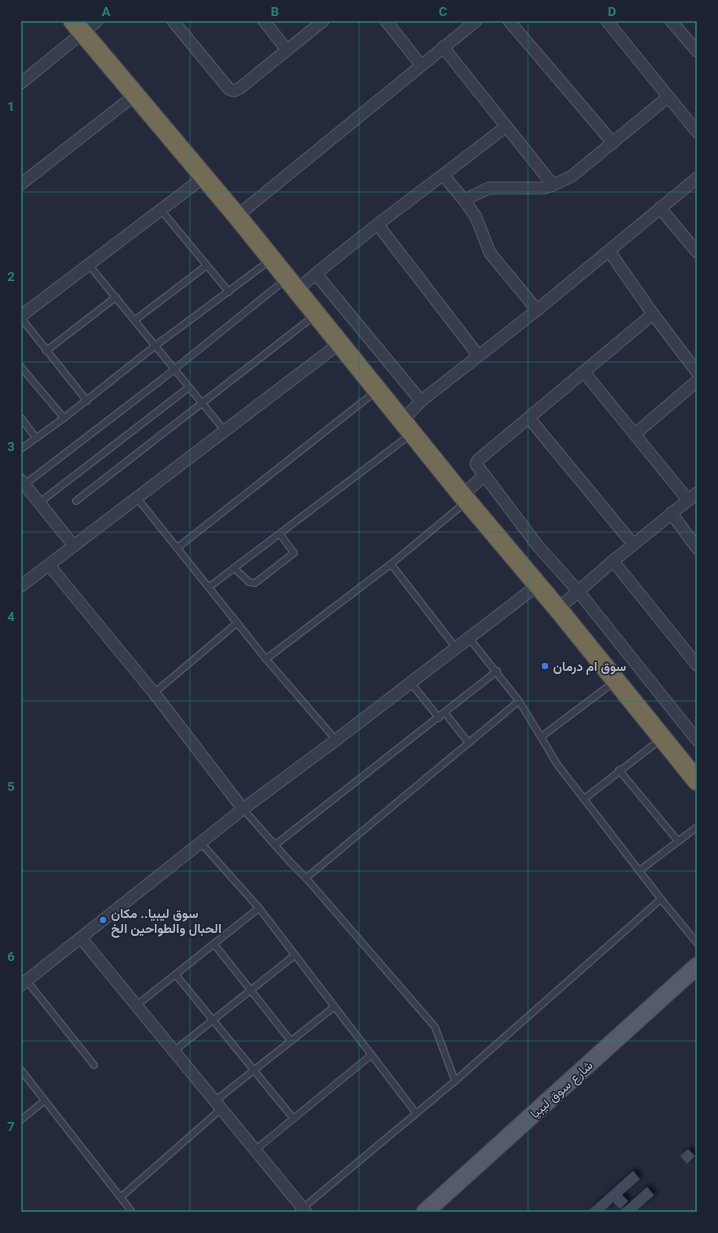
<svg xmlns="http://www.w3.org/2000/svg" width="718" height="1233" viewBox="0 0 718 1233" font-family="Roboto,Vazirmatn,sans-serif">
<defs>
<filter id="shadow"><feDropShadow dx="3.5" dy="-3.5" stdDeviation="2" flood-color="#0009"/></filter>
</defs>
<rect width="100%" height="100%" fill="#242a3c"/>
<g fill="#43495d" filter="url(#shadow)">
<polygon points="688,1149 695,1156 687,1164 680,1156"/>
<polygon points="633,1171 640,1179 622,1195 628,1201 620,1209 613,1202 603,1212 587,1212"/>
<polygon points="647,1187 654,1195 635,1212 619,1212"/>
</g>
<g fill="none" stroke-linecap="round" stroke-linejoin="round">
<g stroke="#535867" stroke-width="8">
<g id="lane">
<polyline points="161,210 229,292"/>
<polyline points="89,265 225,431"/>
<polyline points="21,318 87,401"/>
<polyline points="135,320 206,266"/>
<polyline points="46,351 116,297"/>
<polyline points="21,367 64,418"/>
<polyline points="21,418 36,438"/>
<polyline points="21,449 64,418 155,346 269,261"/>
<polyline points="24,485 161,380 285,280"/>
<polyline points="137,498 266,659 336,740"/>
<polyline points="76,501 314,316"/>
<polyline points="39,503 188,388"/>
<polyline points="177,548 375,392"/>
<polyline points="391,564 456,648"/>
<polyline points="234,568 249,582 255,583 294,553 280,534"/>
<polyline points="209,587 410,435"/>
<polyline points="469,638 519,701 541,737"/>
<polyline points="266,659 391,564 466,502"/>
<polyline points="614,682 541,737 557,764 661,899 697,943"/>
<polyline points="411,683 439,718"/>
<polyline points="154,693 237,623"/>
<polyline points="445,713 468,742"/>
<polyline points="619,770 678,841"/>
<polyline points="584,799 661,739"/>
<polyline points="243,809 290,862 306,878 435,1027 455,1081"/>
<polyline points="201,843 259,908 416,1113"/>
<polyline points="275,845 497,671"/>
<polyline points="639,871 697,827"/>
<polyline points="306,878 519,701"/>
<polyline points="214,944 291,1041"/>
<polyline points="176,975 293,1118"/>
<polyline points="27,981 94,1065"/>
<polyline points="137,1005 259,908"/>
<polyline points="174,1051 295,955"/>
<polyline points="21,1070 132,1212"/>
<polyline points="215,1101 334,1007"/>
<polyline points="21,1120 44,1101"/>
<polyline points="255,1150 370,1056"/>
<polyline points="121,1197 221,1109"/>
<polyline points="298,1212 455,1081 661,899"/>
</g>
</g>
<g stroke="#535867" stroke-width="13">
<g id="street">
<polyline points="173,21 229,89 234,91 240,88 323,21"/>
<polyline points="264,21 287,50"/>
<polyline points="386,21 421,65"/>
<polyline points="509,21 613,143"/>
<polyline points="607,21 697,132"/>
<polyline points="671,21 697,51"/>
<polyline points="443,47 553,185"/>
<polyline points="21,83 97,21"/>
<polyline points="444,176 464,200 476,217 490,253 537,310"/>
<polyline points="21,184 135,95"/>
<polyline points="464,200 489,188 544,188 553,185 572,176 668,97"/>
<polyline points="660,208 697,252"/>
<polyline points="237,216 476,21"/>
<polyline points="378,225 478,355"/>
<polyline points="609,251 653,314 697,372"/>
<polyline points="316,274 421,401"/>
<path d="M297 290C363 232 436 182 505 127"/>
<polyline points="653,314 478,460 476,464 537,545 578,591 697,740"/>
<polyline points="21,316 204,177"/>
<polyline points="584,372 688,500"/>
<polyline points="529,418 633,544"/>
<polyline points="403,420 421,401 537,310 697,178"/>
<polyline points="635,434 697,381"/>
<polyline points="21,480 74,546"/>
<polyline points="462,495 484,476"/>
<polyline points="671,513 697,548"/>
<polyline points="613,561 697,665"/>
<polyline points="49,565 154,693 243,809"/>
<polyline points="21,586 340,343"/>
<polyline points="558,609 613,561 697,493"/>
<polyline points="81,938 306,1212"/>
<polyline points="21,985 243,809 336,740 538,585"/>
</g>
</g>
<g stroke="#414655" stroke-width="19">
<polyline id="primary" points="425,1212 697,966"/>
</g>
<g stroke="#404554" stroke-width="21">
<polyline id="highway" points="73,21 237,216 462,495 558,609 697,781"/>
</g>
<use href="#lane" stroke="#373d4c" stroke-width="5.5"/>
<use href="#street" stroke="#373d4c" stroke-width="11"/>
<use href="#primary" stroke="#565b6c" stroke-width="17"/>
<use href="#highway" stroke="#726b55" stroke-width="19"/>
</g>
<path fill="none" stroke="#28807b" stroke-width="1" stroke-opacity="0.55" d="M190 21V1212M359 21V1212M528 21V1212M21 192H697M21 362H697M21 532H697M21 701H697M21 871H697M21 1041H697"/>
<g fill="#3f7fe0" stroke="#1d2231" stroke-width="1.5">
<circle cx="545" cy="666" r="4"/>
<circle cx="103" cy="920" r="4"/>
</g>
<g text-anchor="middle" stroke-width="3" stroke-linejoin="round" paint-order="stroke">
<g font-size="13" font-weight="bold" fill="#b3b8c7" stroke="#1d2231" text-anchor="start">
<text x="553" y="671">سوق ام درمان</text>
<text x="111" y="918">سوق ليبيا.. مكان<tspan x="111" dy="15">الحبال والطواحين الخ</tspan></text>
</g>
<g font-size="13" fill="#b3b8c7" stroke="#1d2231">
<text transform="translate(561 1089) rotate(-42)" y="5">شارع سوق ليبيا</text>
</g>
</g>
<rect width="718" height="1233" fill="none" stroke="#1d2231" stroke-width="44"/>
<rect x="22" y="22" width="674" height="1189" fill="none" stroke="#28807b" stroke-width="1.5"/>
<g font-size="13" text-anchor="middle" font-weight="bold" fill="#28807b">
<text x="106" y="16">A</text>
<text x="275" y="16">B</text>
<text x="443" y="16">C</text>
<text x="612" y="16">D</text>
<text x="11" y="111">1</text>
<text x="11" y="281">2</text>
<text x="11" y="451">3</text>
<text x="11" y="621">4</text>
<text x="11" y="791">5</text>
<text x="11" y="961">6</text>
<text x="11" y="1131">7</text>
</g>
</svg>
